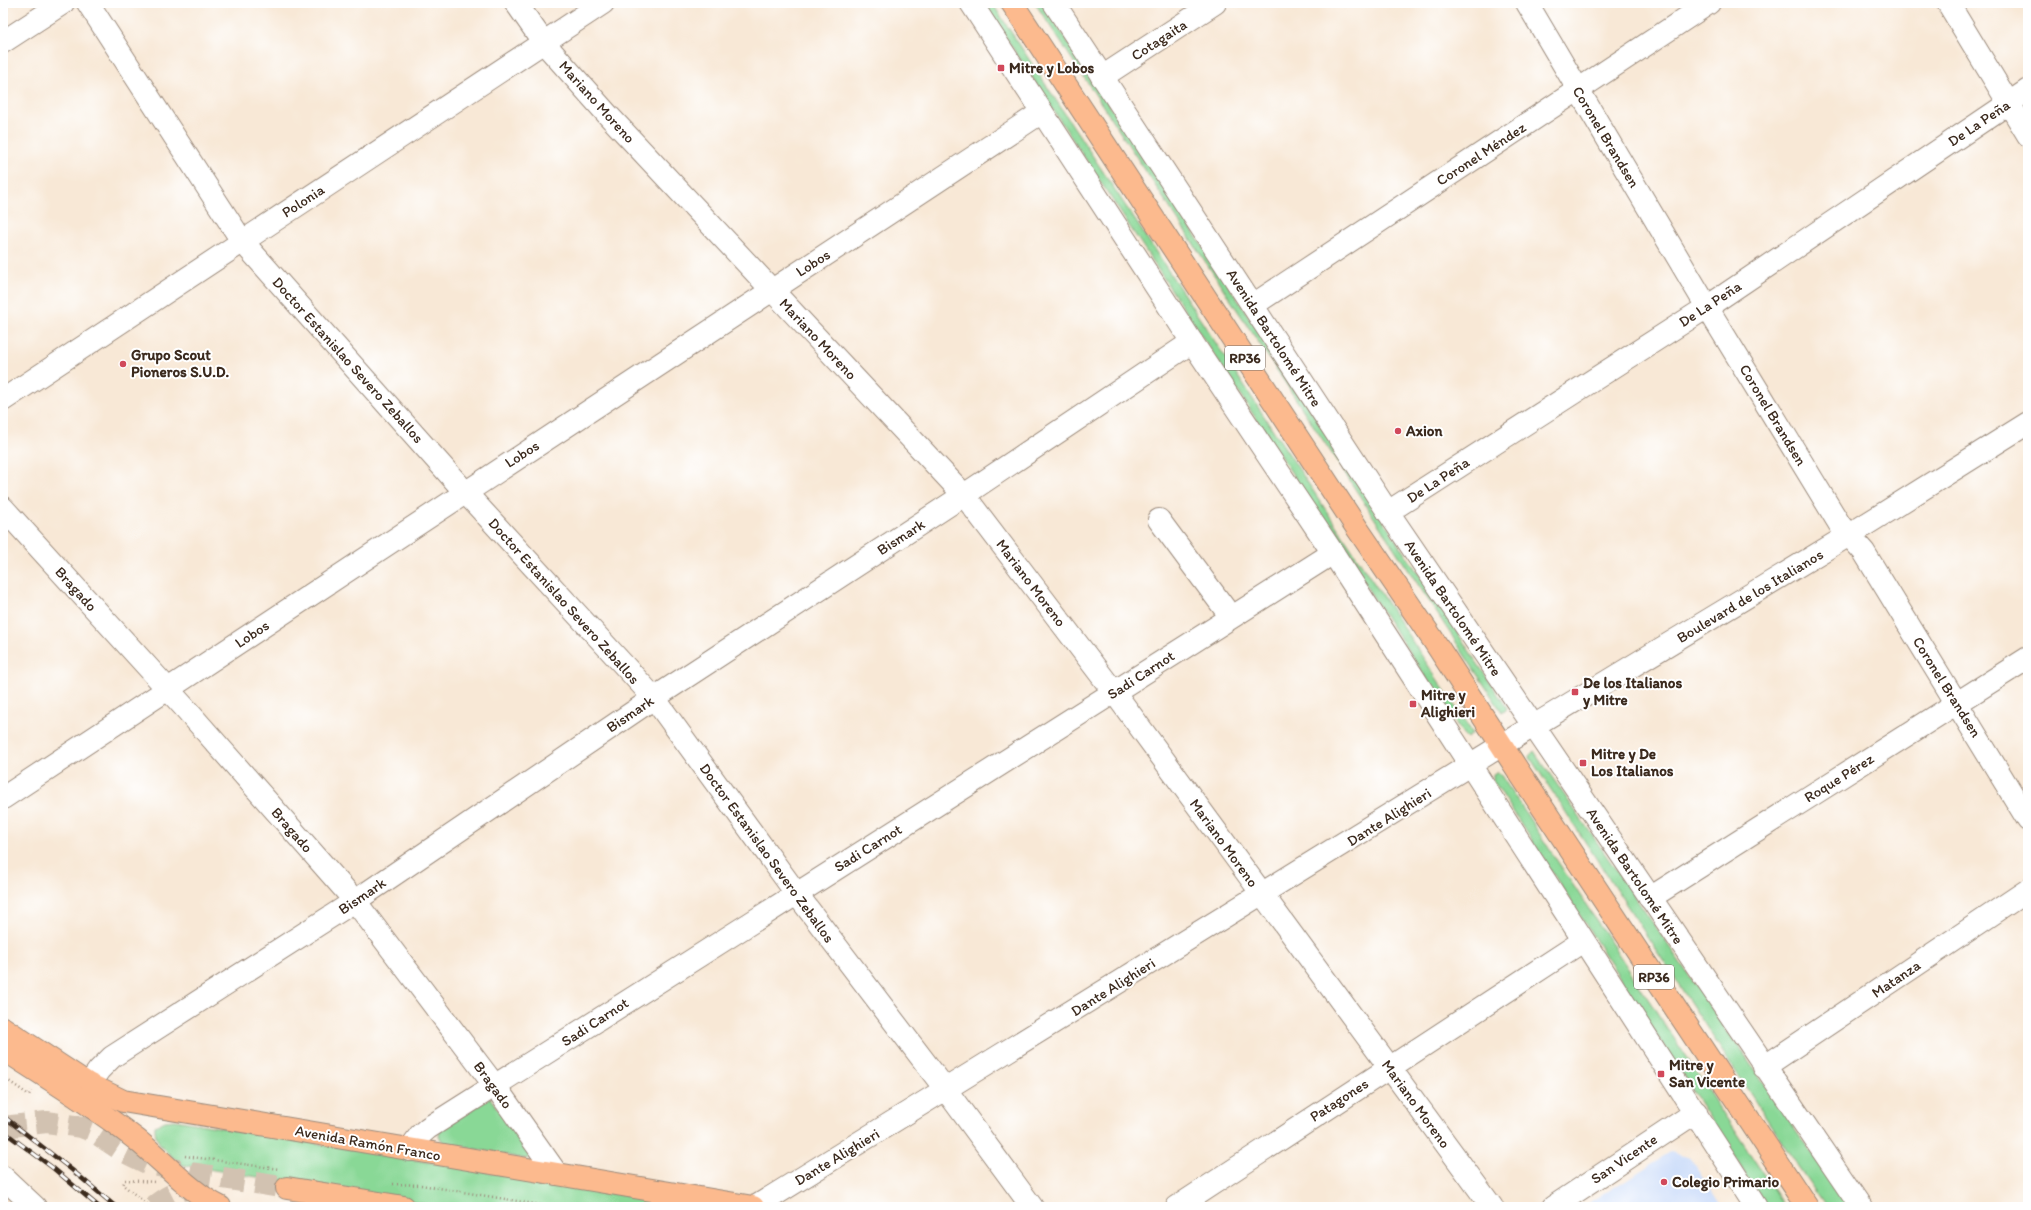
<svg xmlns="http://www.w3.org/2000/svg" width="2031" height="1210" viewBox="0 0 2031 1210" font-family="Itim,sans-serif">
<rect width="100%" height="100%" fill="#fff"/>
<filter id="ink" filterUnits="userSpaceOnUse"><feTurbulence type="fractalNoise" baseFrequency=".025" numOctaves="2"/><feDisplacementMap in="SourceGraphic" scale="8" xChannelSelector="R" yChannelSelector="G"/><feConvolveMatrix kernelMatrix="1 2 1 2 8 2 1 2 1" color-interpolation-filters="sRGB"/></filter>
<filter id="wash" filterUnits="userSpaceOnUse"><feTurbulence type="fractalNoise" baseFrequency=".012" numOctaves="4" result="noise"/><feDisplacementMap in="SourceGraphic" scale="16" xChannelSelector="R" yChannelSelector="G"/><feGaussianBlur stdDeviation="0.9" result="paint"/><feColorMatrix in="noise" values="0 0 0 0 0 0 0 0 0 0 0 0 0 0 0 0 0 1.4 0 .05"/><feComposite in="paint" operator="in"/></filter>
<g filter="url(#wash)">
<rect width="100%" height="100%" fill="#f8e8d6"/>
<polygon fill="#cbdcf9" points="1672,1151 1690,1157 1722,1207 1583,1207"/>
<g fill="#89d896" stroke="#62815a">
<polygon points="983,3 992,3 1472,732 1472,734 1467,738 1463,734"/>
<polygon points="1035,3 1042,3 1507,708 1505,711 1502,712"/>
<polygon points="1534,751 1536,754 1849,1207 1826,1207 1793,1159 1529,756"/>
<polygon points="1498,772 1500,774 1785,1207 1767,1207 1493,780 1493,775"/>
<polygon points="490,1098 532,1157 525,1159 444,1143 439,1137 440,1130"/>
<path d="M175 1120 675 1203 681 1207H443L183 1165C169 1154 154 1145 155 1126L165 1121Z"/>
</g>
</g>
<g filter="url(#ink)">
<g fill="none" stroke-linecap="round" stroke-linejoin="round">
<g stroke="#d2c2b1" stroke-width="22" stroke-dasharray="22 11" stroke-linecap="butt">
<polyline points="3,1127 47,1122 81,1127 94,1132 124,1152 149,1164 191,1173 287,1188"/>
<path d="M153 1207C171 1193 184 1187 207 1187"/>
</g>
<g stroke="#9a897a" stroke-width="24">
<g id="minor">
<polyline points="88,3 242,241 465,492 654,698 796,893 946,1090 1032,1207"/>
<polyline points="516,3 544,43 608,115 964,495 1114,692 1492,1207"/>
<polyline points="971,3 1192,342 1333,553 1756,1207"/>
<polyline points="1054,3 1388,512 1861,1207"/>
<polyline points="1527,3 1707,307 1840,525 1864,552 2028,820"/>
<polyline points="1948,3 2028,135"/>
<polyline points="3,42 63,3"/>
<polyline points="1102,77 1215,3"/>
<polyline points="1253,305 1709,3"/>
<polyline points="3,400 603,3"/>
<polyline points="3,508 185,708 355,901 495,1086 557,1174"/>
<polyline points="1388,512 1707,307 2028,90"/>
<polyline points="1159,520 1231,617"/>
<polyline points="3,798 1042,112"/>
<polyline points="1650,898 2028,658"/>
<polyline points="1764,1067 2028,890"/>
<polyline points="79,1098 99,1070 112,1057 355,901 654,698 964,495 1192,342"/>
<polyline points="409,1150 420,1135 428,1128 1333,553"/>
<polyline points="3,1177 35,1207"/>
<polyline points="755,1207 1502,745 1849,535 2028,423"/>
<polyline points="1177,1207 1583,941"/>
<polyline points="1553,1207 1696,1112"/>
</g>
</g>
<g stroke="#9a897a" stroke-width="24">
<g id="major">
<polyline points="1012,3 1357,528 1432,638 1521,775 1807,1207"/>
<polyline points="3,1028 88,1084 123,1101 753,1207"/>
<path d="M3 1049C48 1078 95 1107 137 1140 162 1160 192 1194 220 1207"/>
<polyline points="287,1188 404,1207"/>
</g>
</g>
<g stroke="#9a897a" stroke-width="2.5" stroke-dasharray="1 3" stroke-linecap="butt">
<polyline points="3,1077 29,1095 31,1091"/>
<polyline points="185,1156 279,1169"/>
<polyline points="393,1184 421,1185 553,1207"/>
<polyline points="147,1204 123,1185 125,1180 155,1182"/>
</g>
<use href="#minor" stroke="#fff" stroke-width="22"/>
<use href="#major" stroke="#fcba8e" stroke-width="22"/>
<g stroke="#3b2a1e" stroke-width="4.5">
<g id="rail">
<polyline points="3,1116 72,1170 116,1207"/>
<polyline points="3,1131 53,1168 99,1207"/>
</g>
</g>
<use href="#rail" stroke="#fff" stroke-width="3" stroke-dasharray="9" stroke-linecap="butt"/>
</g>
</g>
<g fill="#d1495b" stroke="#fff" stroke-width="1.5">
<rect x="997" y="64" width="8" height="8" rx="2"/>
<circle cx="123" cy="364" r="4"/>
<circle cx="1398" cy="431" r="4"/>
<rect x="1571" y="688" width="8" height="8" rx="2"/>
<rect x="1409" y="700" width="8" height="8" rx="2"/>
<rect x="1579" y="759" width="8" height="8" rx="2"/>
<rect x="1657" y="1070" width="8" height="8" rx="2"/>
<circle cx="1664" cy="1182" r="4"/>
</g>
<g text-anchor="middle" stroke-width="4" stroke-linejoin="round" paint-order="stroke">
<g fill="#fff" stroke="#766a62" stroke-width="1">
<rect x="1225" y="346" width="40" height="24" rx="3"/>
<rect x="1634" y="965" width="40" height="24" rx="3"/>
</g>
<g font-size="14" font-weight="bold" fill="#3b2a1e">
<text x="1245" y="363">RP36</text>
<text x="1654" y="982">RP36</text>
</g>
<g font-size="15" fill="#3b2a1e" stroke="#fff">
<text transform="translate(1159 40) rotate(-33)" y="5">Cotagaita</text>
<text transform="translate(597 102) rotate(48)" y="5">Mariano Moreno</text>
<text transform="translate(1979 123) rotate(-34)" y="5">De La Peña</text>
<text transform="translate(1606 137) rotate(59)" y="5">Coronel Brandsen</text>
<text transform="translate(1481 154) rotate(-33)" y="5">Coronel Méndez</text>
<text transform="translate(303 201) rotate(-33)" y="5">Polonia</text>
<text transform="translate(813 263) rotate(-33)" y="5">Lobos</text>
<text transform="translate(1710 304) rotate(-33)" y="5">De La Peña</text>
<text transform="translate(1274 338) rotate(57)" y="5">Avenida Bartolomé Mitre</text>
<text transform="translate(818 339) rotate(47)" y="5">Mariano Moreno</text>
<text transform="translate(348 360) rotate(48)" y="5">Doctor Estanislao Severo Zeballos</text>
<text transform="translate(1773 415) rotate(59)" y="5">Coronel Brandsen</text>
<text transform="translate(522 454) rotate(-33)" y="5">Lobos</text>
<text transform="translate(1438 480) rotate(-33)" y="5">De La Peña</text>
<text transform="translate(901 537) rotate(-33)" y="5">Bismark</text>
<text transform="translate(1031 583) rotate(53)" y="5">Mariano Moreno</text>
<text transform="translate(76 589) rotate(48)" y="5">Bragado</text>
<text transform="translate(1750 596) rotate(-31)" y="5">Boulevard de los Italianos</text>
<text transform="translate(564 601) rotate(48)" y="5">Doctor Estanislao Severo Zeballos</text>
<text transform="translate(1453 608) rotate(56)" y="5">Avenida Bartolomé Mitre</text>
<text transform="translate(252 634) rotate(-34)" y="5">Lobos</text>
<text transform="translate(1141 675) rotate(-33)" y="5">Sadi Carnot</text>
<text transform="translate(1947 687) rotate(58)" y="5">Coronel Brandsen</text>
<text transform="translate(630 714) rotate(-34)" y="5">Bismark</text>
<text transform="translate(1839 778) rotate(-32)" y="5">Roque Pérez</text>
<text transform="translate(1389 817) rotate(-32)" y="5">Dante Alighieri</text>
<text transform="translate(292 830) rotate(49)" y="5">Bragado</text>
<text transform="translate(1224 843) rotate(54)" y="5">Mariano Moreno</text>
<text transform="translate(868 848) rotate(-32)" y="5">Sadi Carnot</text>
<text transform="translate(767 853) rotate(54)" y="5">Doctor Estanislao Severo Zeballos</text>
<text transform="translate(1635 876) rotate(56)" y="5">Avenida Bartolomé Mitre</text>
<text transform="translate(362 896) rotate(-34)" y="5">Bismark</text>
<text transform="translate(1896 979) rotate(-34)" y="5">Matanza</text>
<text transform="translate(1113 987) rotate(-32)" y="5">Dante Alighieri</text>
<text transform="translate(595 1022) rotate(-33)" y="5">Sadi Carnot</text>
<text transform="translate(493 1085) rotate(54)" y="5">Bragado</text>
<text transform="translate(1339 1100) rotate(-33)" y="5">Patagones</text>
<text transform="translate(1416 1104) rotate(54)" y="5">Mariano Moreno</text>
<text transform="translate(368 1143) rotate(10)" y="5">Avenida Ramón Franco</text>
<text transform="translate(837 1157) rotate(-31)" y="5">Dante Alighieri</text>
<text transform="translate(1624 1159) rotate(-34)" y="5">San Vicente</text>
</g>
<g font-size="15" font-weight="bold" fill="#3b2a1e" stroke="#fff" text-anchor="start">
<text x="1009" y="73">Mitre y Lobos</text>
<text x="131" y="360">Grupo Scout<tspan x="131" dy="17">Pioneros S.U.D.</tspan></text>
<text x="1406" y="436">Axion</text>
<text x="1583" y="688">De los Italianos<tspan x="1583" dy="17">y Mitre</tspan></text>
<text x="1421" y="700">Mitre y<tspan x="1421" dy="17">Alighieri</tspan></text>
<text x="1591" y="759">Mitre y De<tspan x="1591" dy="17">Los Italianos</tspan></text>
<text x="1669" y="1070">Mitre y<tspan x="1669" dy="17">San Vicente</tspan></text>
<text x="1672" y="1187">Colegio Primario</text>
</g>
</g>
<rect width="2031" height="1210" fill="none" stroke="#fff" stroke-width="16"/>
</svg>
